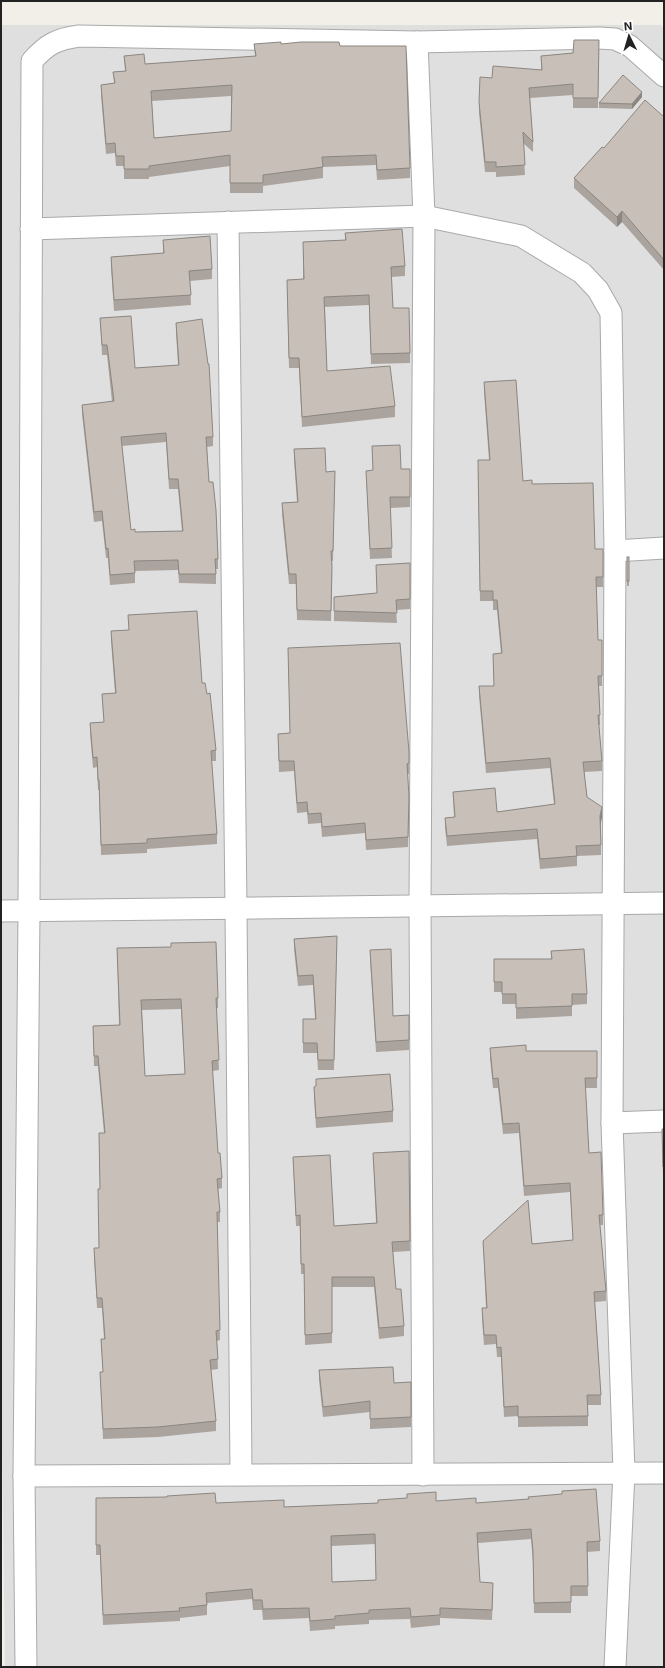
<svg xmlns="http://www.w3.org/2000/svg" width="665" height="1668" viewBox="0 0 665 1668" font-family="Inter,sans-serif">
<rect width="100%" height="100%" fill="#f2efe9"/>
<polygon fill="#e0dfdf" points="1,25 661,25 664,28 664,1667 5,1667 1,1373"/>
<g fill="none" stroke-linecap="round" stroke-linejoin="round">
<g stroke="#a9a9a9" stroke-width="23">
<g id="minor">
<polyline points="417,42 424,216 420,905 423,1475"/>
<polyline points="228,222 236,908 241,1474"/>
<polyline points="31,229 424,216 521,236 582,273 598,290 611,313 615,551 612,1123 624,1472 615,1667"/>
<polyline points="615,551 664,548"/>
<polyline points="1,911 664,903"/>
<polyline points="612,1123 664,1121"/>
<polyline points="24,1476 664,1473"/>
<path d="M26 1667 24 1476 29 911 32 61C47 44 57 39 79 36L417 42 599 38 615 39 630 46 664 76"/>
</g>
</g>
<use href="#minor" stroke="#fff" stroke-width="21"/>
</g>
<g fill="#aba49e" fill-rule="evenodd">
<polygon points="599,40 598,108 573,108 573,95 530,98 533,142 533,152 523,143 525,175 496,177 496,172 485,172 479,113 479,102 492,78 541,70 541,56 573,53"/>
<path d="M254 44 340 46 410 168V178L377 180 376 165 323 167V178L263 186V193H230V166L149 177V179H124V166H116L115 153 106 154 101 95V85L114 83 113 72 125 71 124 56 145 64 255 56ZM231 96V131L154 138 152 101Z"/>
<polygon points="642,97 632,109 599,108 599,103"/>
<polygon points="664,117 664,270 622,222 617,227 574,188 574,178 604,148"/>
<polygon points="345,233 405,266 405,276 391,277 393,308 410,353 410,363 371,364 369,305 325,307 327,371 395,406 395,417 302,427 299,368 289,368 287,290 303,279 303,242 345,240"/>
<polygon points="163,240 212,269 212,279 190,281 191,305 114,311 111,268 111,257 163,253"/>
<path d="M100 318 135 368 178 365 176 332V323L213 437V446L207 447 209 482 218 559V569H216V584L179 583 178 570 135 571V583L110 585 108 558H106L102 521 94 522 82 414V405L112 402 107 355H102ZM166 442 169 489H178L182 531 135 532 131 530 122 446Z"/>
<polygon points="484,382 523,481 532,484 595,549 603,549 603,587 596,587 598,640 602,640 602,686 599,686 600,715 600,725 599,725 602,761 602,771 584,772 587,797 602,817 601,824 601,855 577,856 577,866 540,869 537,839 447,846 445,828 445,818 454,817 453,792 497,812 554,804 550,768 486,773 479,696 479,686 494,686 493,654 501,653 497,610 493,610 493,601 480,601 478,460 489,460 484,392"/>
<polygon points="372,446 401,469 410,469 410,507 390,508 392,558 370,559 366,471 373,470"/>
<polygon points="294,449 326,472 335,471 333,561 332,561 332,577 331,621 297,620 296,584 289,584 282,514 282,503 297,502 294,460"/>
<rect x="627" y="557" width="2" height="29"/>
<polygon points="410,563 410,609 396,610 397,623 334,621 334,597 377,593 376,565"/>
<polygon points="128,615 202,683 207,694 216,750 216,761 211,761 217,834 217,844 147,849 147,853 101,855 99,790 98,790 97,767 93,768 90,733 90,723 104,722 102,694 115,693 111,641 111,631 129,630"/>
<polygon points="288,648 409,752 409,774 407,774 409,796 408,847 366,850 365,833 322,837 321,823 308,824 307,812 297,813 294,771 279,772 278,734 290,733"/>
<polygon points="337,936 334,1070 318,1070 317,1053 303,1053 303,1019 315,1019 313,985 298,986 294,949 294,939"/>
<path d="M117 948 218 998V1008H216L219 1070 212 1071 218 1153 222 1178V1188L218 1189 220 1212V1222H217L220 1340 217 1341 218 1369 211 1370 216 1421V1431L158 1437 103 1439 100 1372H103L101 1339H104L102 1308H97L94 1258V1248H99L100 1189 99 1133H104L98 1066H94L93 1026 119 1025ZM181 1009 185 1074 145 1076 142 1010Z"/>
<polygon points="370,950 393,1016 409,1015 409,1050 376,1052 370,960"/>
<polygon points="551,951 587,994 587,1004 572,1005 572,1016 516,1019 516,1004 502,1004 502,992 494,992 494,982 551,959"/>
<polygon points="490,1048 526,1051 597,1051 597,1088 585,1088 589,1153 603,1215 603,1225 600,1225 606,1291 606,1301 595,1302 601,1395 601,1405 588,1405 588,1426 518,1427 518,1416 504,1417 501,1357 497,1357 496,1344 484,1345 482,1318 482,1308 486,1308 483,1241 532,1244 573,1240 570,1192 524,1196 519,1133 503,1134 498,1088 493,1088 490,1058"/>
<polygon points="314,1087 393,1111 393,1122 316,1128 314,1097"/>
<polygon points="662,1129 664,1129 664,1177 663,1177"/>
<polygon points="409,1151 410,1251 393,1252 396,1289 404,1326 404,1336 379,1339 374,1287 332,1287 332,1343 305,1345 304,1274 301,1274 300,1226 296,1226 293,1157 334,1226 376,1223 373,1153"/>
<polygon points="319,1370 394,1383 411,1382 411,1427 370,1429 370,1412 323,1417 319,1380"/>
<path d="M96 1498 216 1503 284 1507 436 1501 476 1503 600 1541V1551L587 1552 588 1596H571V1613H534L533 1562 531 1539 478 1543 480 1582 493 1593 492 1620 440 1618V1625L411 1628 410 1619 369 1620V1624L335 1626V1629L310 1631 309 1618 263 1620 262 1610H253L252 1599 207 1603V1615L180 1618V1621L103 1625 100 1555H96ZM375 1544 376 1580 332 1582 331 1546Z"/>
</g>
<g fill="#8b8681">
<polygon points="642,92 642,97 632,109 632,104"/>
<polygon points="622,211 622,222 617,227 617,217"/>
<polygon points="602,807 602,817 600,826 600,816"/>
</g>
<g fill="#c7bfb8" stroke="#8b8681" fill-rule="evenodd">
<polygon points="574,40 599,40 598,98 573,98 573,84 529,88 533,142 523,132 525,165 496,167 496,162 485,162 479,102 480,77 492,78 493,66 542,70 541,56 573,53"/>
<path d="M281 42V44L301 42H339L340 46H406L410 168 377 170 376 155 322 157 323 167 263 175V183H230V155L149 166V169H124V156H116L115 143 106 144 101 85 115 83 113 72 126 71 124 56 144 54 145 64 256 56 254 44ZM232 85 231 131 154 138 151 91Z"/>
<polygon points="623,75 642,92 632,104 599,103"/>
<polygon points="645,100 664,117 664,260 622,211 617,217 574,178 602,147 604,148"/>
<polygon points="402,229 405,266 391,267 393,308 409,308 410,353 371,354 369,295 324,297 327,371 390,366 395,406 302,417 299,358 289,358 287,280 304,279 303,242 346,240 345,233"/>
<polygon points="210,236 212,269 189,271 191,295 114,300 111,257 164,253 163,240"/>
<path d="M131 316 135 368 179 365 176 323 202 319 208 364H209L213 437H206L209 482H213L216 510 218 559H215L216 574H179L178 560 134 561 135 573 110 575 108 548 106 549 102 511 94 512 82 405 114 401 107 345H102L100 318ZM166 433 169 479H178L183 531 135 532V529L131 530 121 437Z"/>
<polygon points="516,380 523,481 532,480 532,484 593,483 595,549 603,549 603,577 596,577 598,640 602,640 602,676 598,676 600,715 598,715 602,761 583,762 587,797 602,807 600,816 601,845 576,846 577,856 540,859 537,829 447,836 445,818 455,817 453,792 495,788 497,812 555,804 550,758 486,763 479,686 494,686 493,654 502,653 497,600 493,600 493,591 480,591 478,460 490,460 484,382"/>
<polygon points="400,445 401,469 410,469 410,497 390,497 392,548 370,549 366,471 373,470 372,446"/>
<polygon points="325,448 326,472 335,471 333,551 331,551 332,567 331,611 297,610 296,574 289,574 282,503 298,502 294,449"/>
<rect x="627" y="557" width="2" height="24"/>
<polygon points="410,563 410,599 396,600 397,613 334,611 334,597 377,593 376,565"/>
<polygon points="197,611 202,683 205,683 207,694 210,693 216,750 211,751 217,834 147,839 147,843 101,845 99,780 98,780 97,757 93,758 90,723 104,722 102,694 116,693 111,631 129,630 128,615"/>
<polygon points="400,643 409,752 409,763 407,764 409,796 408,837 366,840 365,823 322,827 321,813 308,814 307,802 297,803 294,761 279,761 278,734 290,733 288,648"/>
<polygon points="337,936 334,1060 318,1060 317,1043 303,1043 303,1019 316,1019 313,975 298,976 294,939"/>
<path d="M216 942 218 998H216L219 1060 212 1061 218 1153H220L222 1178 217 1179 220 1212H217L220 1330 216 1331 218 1359 210 1360 216 1421 158 1427 103 1429 100 1372H103L101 1339H105L102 1298H97L94 1248H99L98 1189H100L99 1133H105L98 1056H94L93 1026 120 1025 117 948 171 947V943ZM181 999 185 1074 145 1076 141 1000Z"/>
<polygon points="391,949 393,1016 409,1015 409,1040 376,1042 370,950"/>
<polygon points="584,949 587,994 572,994 572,1006 516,1008 516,994 502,994 502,982 494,982 494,959 552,959 551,951"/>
<polygon points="526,1045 526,1051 597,1051 597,1078 585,1078 589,1153 601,1152 603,1215 599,1215 606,1291 594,1292 601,1395 587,1395 588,1416 518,1417 518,1406 504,1407 501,1347 497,1348 496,1335 484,1335 482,1308 487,1308 483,1241 528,1200 532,1244 573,1240 570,1183 524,1186 519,1123 503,1124 498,1078 493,1079 490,1048"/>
<polygon points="390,1074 393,1111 316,1118 314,1087 316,1086 316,1079"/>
<polygon points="662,1129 664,1129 664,1167 663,1167"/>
<polygon points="409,1151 410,1241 392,1242 396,1289 401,1289 404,1326 379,1328 374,1277 332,1277 332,1333 305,1335 304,1264 301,1264 300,1215 296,1216 293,1157 330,1155 334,1226 377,1223 373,1153"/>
<polygon points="393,1367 394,1383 411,1382 411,1417 370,1419 370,1401 323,1407 319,1370"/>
<path d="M596 1489 600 1541 587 1542 588 1586H571V1602L534 1603 533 1552 531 1529 477 1533 480 1582 493 1583 492 1610 440 1608V1615L411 1617 410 1608 369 1610V1613L335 1616V1619L310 1621 309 1608 263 1609 262 1600H253L252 1589 206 1593 207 1605 179 1608 180 1611 103 1615 100 1545H96V1498L167 1497V1496L215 1493 216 1503 284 1500V1507L378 1503V1500L407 1498V1494L436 1492V1501L476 1498V1503L529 1499 528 1497 562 1494V1491ZM375 1534 376 1580 332 1582 331 1536Z"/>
</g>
<rect width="665" height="1668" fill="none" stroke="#222222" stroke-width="4"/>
<g transform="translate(629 36) rotate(355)" stroke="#ffffff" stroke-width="3" paint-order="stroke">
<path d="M0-3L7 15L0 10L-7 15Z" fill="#222222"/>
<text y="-6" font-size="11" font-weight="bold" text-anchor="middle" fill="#222222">N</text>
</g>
</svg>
